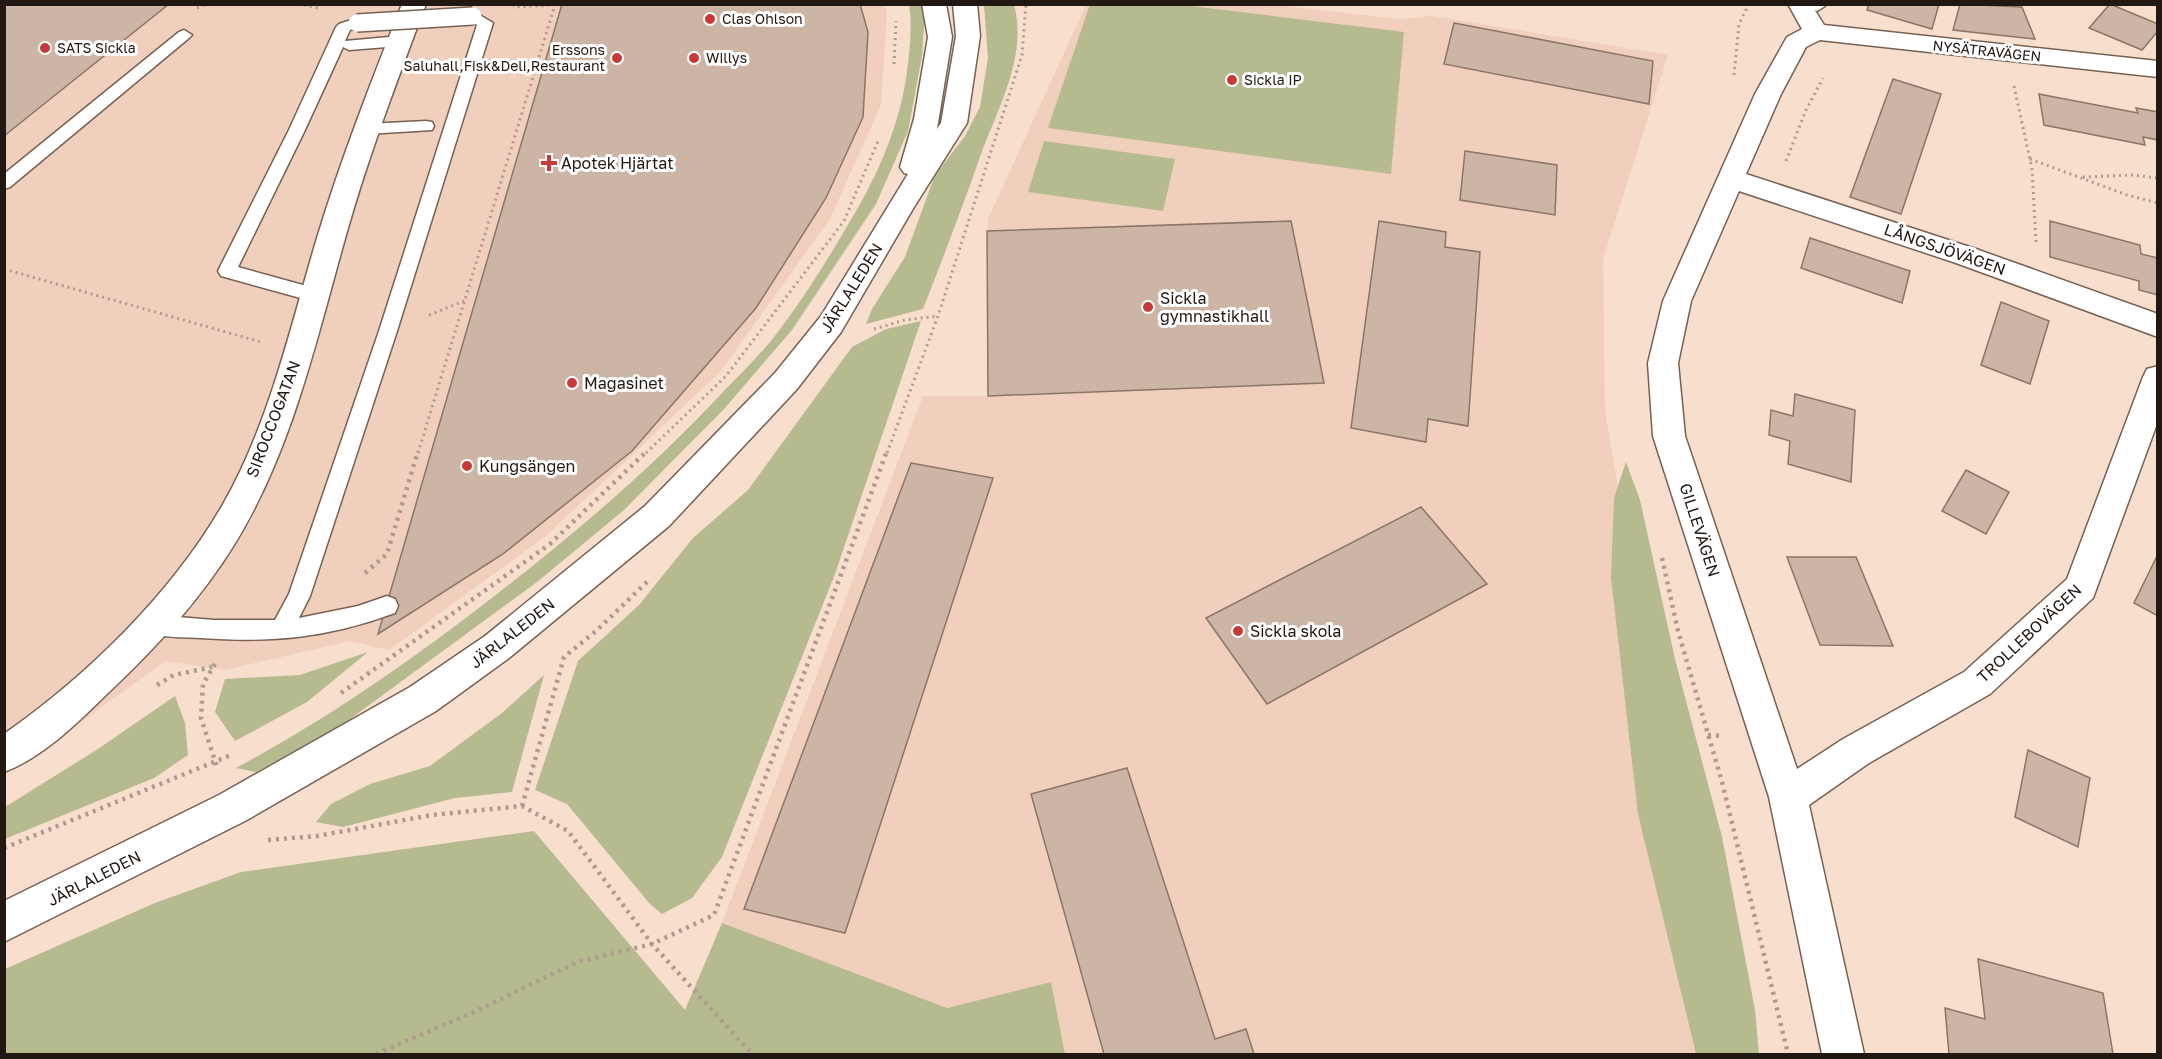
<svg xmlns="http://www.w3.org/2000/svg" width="2162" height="1059" viewBox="0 0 2162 1059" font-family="'Golos Text',sans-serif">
<rect width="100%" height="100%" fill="#f7decd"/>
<g fill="#f0d0bc">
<polygon points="1267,4 1398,19 1426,17 1426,15 1668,55 1603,259 1605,412 1669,783 1736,1054 1065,1054 1051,982 947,1008 722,923 923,396 988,396 988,219 1086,5"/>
<polygon points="5,5 885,5 887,12 881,105 830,219 720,372 546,536 389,650 350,641 225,670 165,661 50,745 5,769"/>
</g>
<g fill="#b6ba8f">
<polygon points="1090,4 1183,5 1404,32 1391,174 1048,128"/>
<path d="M909 5H923L925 11 922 56 908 131 876 204 792 330 724 409 624 510 537 582 346 722 256 772 236 768C328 719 415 658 497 594 577 532 654 466 723 392 740 374 759 356 774 337 799 305 821 270 842 235 873 184 896 138 906 79 909 55 913 29 909 5Z"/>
<path d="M984 5H1014C1028 55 998 108 981 154 963 206 943 258 923 309L866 324 872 309 905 257 935 175 965 136 980 107 988 58Z"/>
<polygon points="1044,141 1175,159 1163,211 1028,192"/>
<polygon points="921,321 835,574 722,857 692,898 662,914 650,904 567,804 535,790 578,661 639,605 693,538 748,490 852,347 886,329"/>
<polygon points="1626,462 1640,500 1675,659 1722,837 1755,1010 1759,1054 1696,1054 1638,814 1611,578 1614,498"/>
<polygon points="368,652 307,702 235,741 215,712 225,679 300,675"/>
<polygon points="544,675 512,792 455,798 343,827 316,822 331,804 370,784 430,766 502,713"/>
<polygon points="175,696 185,723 188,755 154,778 5,839 5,807 98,749"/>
<polygon points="534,831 685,1010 722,923 947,1008 1051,982 1065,1054 5,1054 5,969 155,903 241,872"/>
</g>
<g fill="#cdb5a5" stroke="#8b7566" stroke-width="1.5">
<polygon points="4,4 169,4 4,136"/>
<polygon points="562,4 860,4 868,32 863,117 826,198 756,308 632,451 503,554 378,634"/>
<polygon points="1869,4 1939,4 1932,29 1867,10"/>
<polygon points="1960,4 2022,7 2035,39 1953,30"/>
<polygon points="2110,4 2158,24 2158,31 2142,50 2089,28"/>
<polygon points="1454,23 1653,61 1649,104 1444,64"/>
<polygon points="1893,79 1941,94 1901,214 1850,197"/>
<polygon points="2039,94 2138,113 2136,108 2158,112 2158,140 2143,137 2145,145 2044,125"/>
<polygon points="1465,151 1557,165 1555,215 1460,200"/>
<polygon points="1291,221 1324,383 988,396 987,231"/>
<polygon points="1379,221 1446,232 1445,247 1480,252 1468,426 1428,419 1426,442 1351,428"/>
<polygon points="2050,221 2140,245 2141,254 2158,258 2158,295 2139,290 2139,281 2050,257"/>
<polygon points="1810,238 1910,271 1902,303 1801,268"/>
<polygon points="2001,302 2049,321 2030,384 1981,365"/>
<polygon points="1795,394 1855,410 1851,482 1788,464 1790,441 1769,435 1771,410 1793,416"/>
<polygon points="911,463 993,478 845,933 744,909"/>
<polygon points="1966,470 2009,492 1986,534 1942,511"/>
<polygon points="1421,507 1487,584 1267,704 1206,618"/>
<polygon points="2158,554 2158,616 2134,603"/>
<polygon points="1787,557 1856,557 1893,646 1820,645"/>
<polygon points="2028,750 2090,778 2078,847 2015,817"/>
<polygon points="1127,768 1215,1039 1246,1029 1254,1054 1104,1054 1031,794"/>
<polygon points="1978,959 2103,993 2113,1054 1949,1054 1945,1008 1985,1019"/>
</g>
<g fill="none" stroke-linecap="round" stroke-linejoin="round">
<g stroke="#766153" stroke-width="3">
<g id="lane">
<polygon points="1809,4 1825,4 1825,6 1817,11 1812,9"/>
<path d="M473 11 493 23 397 331 310 596 299 618 358 606 387 596 395 599 398 606 395 613C326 638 273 643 201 638 183 637 163 638 146 632L143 625 146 618 154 615 214 620H275L289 594 379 331 477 25 465 16Z"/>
<polygon points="357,18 365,23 362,26 350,30 345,41 400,36 408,41 400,46 349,50 343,47 304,132 238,267 321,290 324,295 321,300 315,302 221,276 218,271 288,132 336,27 339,24"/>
<polygon points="184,30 192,35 189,38 10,187 4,189 4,174 179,32"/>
<polygon points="426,121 432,122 434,126 432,130 367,134 361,133 359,129 361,125 367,124"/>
</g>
</g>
<g stroke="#766153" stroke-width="3">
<g id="street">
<path d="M402 4H426C397 81 368 157 346 235 316 341 292 451 234 545 200 600 155 649 108 693 78 722 44 757 4 772V734C87 676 171 594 222 506 269 425 290 328 317 238 341 159 371 82 402 4Z"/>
<polygon points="1788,4 1811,4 1824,25 2158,61 2158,77 1820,40 1806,47 1781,94 1746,174 1976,249 2158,314 2158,337 1956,263 1739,191 1691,301 1678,363 1685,436 1797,769 1843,739 1964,672 2067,579 2143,377 2147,369 2158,366 2158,421 2093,598 1990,694 1869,763 1809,805 1864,1054 1822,1054 1769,797 1653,436 1648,363 1663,301 1755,94 1787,37 1802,29"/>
</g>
</g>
<g stroke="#766153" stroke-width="3">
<polygon id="secondary" points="922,4 946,4 952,37 937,129 941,123 956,36 953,4 977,4 980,36 967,123 914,207 841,332 797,389 669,526 509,658 436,711 245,821 4,942 4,901 219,795 410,687 485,636 645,506 775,373 821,316 908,174 904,173 900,167 914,119 928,37"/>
</g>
<g stroke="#af9b8e" stroke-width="3" stroke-dasharray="2 4" stroke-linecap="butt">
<polyline points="298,4 318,8"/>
<polyline points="197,8 207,4"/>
<polyline points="894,64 896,21"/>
<polyline points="1734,75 1739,24 1749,4"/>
<polyline points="2014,86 2032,169 2036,242"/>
<polyline points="2030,159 2127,195 2158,203"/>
<polyline points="1786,161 1806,110 1823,78"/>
<polyline points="2083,177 2133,175 2158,178"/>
<polyline points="4,269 261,342"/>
<polyline points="429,315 464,301"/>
<polyline points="874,329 905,320 938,316"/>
<polyline points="418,453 555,5 513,7"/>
<polyline points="646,453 726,376 844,221 878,141"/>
<polyline points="887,453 938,316 1022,55 1026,4"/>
</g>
<g stroke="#af9b8e" stroke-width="4.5" stroke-dasharray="3 5" stroke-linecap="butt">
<polyline points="1662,558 1678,631 1722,782 1788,1054"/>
<polyline points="365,573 387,554 418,451"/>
<polyline points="215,664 203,684 201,718 217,767"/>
<polyline points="157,685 174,675 212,667"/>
<polyline points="341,693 550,544 647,451"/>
<polyline points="1708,735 1723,736"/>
<polyline points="522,806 564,657 596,631 649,580"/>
<polyline points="268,840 317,836 432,815 522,806 568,831 652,944 752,1054"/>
<polyline points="4,848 231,755"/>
<polyline points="376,1054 472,1013 577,962 652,944 714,915 887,451"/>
</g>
<use href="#lane" fill="#fff" fill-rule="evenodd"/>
<use href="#street" fill="#fff" fill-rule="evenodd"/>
<use href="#secondary" fill="#fff" fill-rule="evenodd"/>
<g stroke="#766153" stroke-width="20" stroke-linecap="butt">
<polyline id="lane-bridge" points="357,23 473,16"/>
</g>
<use href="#lane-bridge" stroke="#fff" stroke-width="17"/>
</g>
<g fill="#c83a3a" stroke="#fff" stroke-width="2">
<circle cx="710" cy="19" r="6"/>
<circle cx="45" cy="48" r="6"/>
<circle cx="617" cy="58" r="6"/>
<circle cx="694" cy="58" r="6"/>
<circle cx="1232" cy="80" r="6"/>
<path d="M546 154h6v6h6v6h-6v6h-6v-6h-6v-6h6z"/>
<circle cx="1148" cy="307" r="6"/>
<circle cx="572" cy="383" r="6"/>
<circle cx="467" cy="466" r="6"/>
<circle cx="1238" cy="631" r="6"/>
</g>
<g text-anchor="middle" stroke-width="6" stroke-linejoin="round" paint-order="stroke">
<g font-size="14" fill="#211813" stroke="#fff" text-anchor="start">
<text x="722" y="24">Clas Ohlson</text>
<text x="57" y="53">SATS Sickla</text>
<text x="605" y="55" text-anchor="end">Erssons<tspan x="605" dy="16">Saluhall,Fisk&amp;Deli,Restaurant</tspan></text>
<text x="706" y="63">Willys</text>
<text x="1244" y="85">Sickla IP</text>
</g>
<g font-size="14" fill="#211813" stroke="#fff">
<text transform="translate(1987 51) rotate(6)" y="5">NYSÄTRAVÄGEN</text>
</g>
<g font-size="16" fill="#211813" stroke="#fff" text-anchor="start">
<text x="561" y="169">Apotek Hjärtat</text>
<text x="1160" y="304">Sickla<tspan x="1160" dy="18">gymnastikhall</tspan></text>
<text x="584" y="389">Magasinet</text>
<text x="479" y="472">Kungsängen</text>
<text x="1250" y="637">Sickla skola</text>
</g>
<g font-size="16" fill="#211813" stroke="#fff">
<text transform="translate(1945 249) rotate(19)" y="6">LÅNGSJÖVÄGEN</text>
<text transform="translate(851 288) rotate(-58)" y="6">JÄRLALEDEN</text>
<text transform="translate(273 419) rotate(-69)" y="6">SIROCCOGATAN</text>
<text transform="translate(1700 530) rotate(72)" y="6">GILLEVÄGEN</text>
<text transform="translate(512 633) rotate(-38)" y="6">JÄRLALEDEN</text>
<text transform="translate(2029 633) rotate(-43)" y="6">TROLLEBOVÄGEN</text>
<text transform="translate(94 878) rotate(-27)" y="6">JÄRLALEDEN</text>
</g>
</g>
<rect width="2162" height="1059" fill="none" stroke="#211813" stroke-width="12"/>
</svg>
